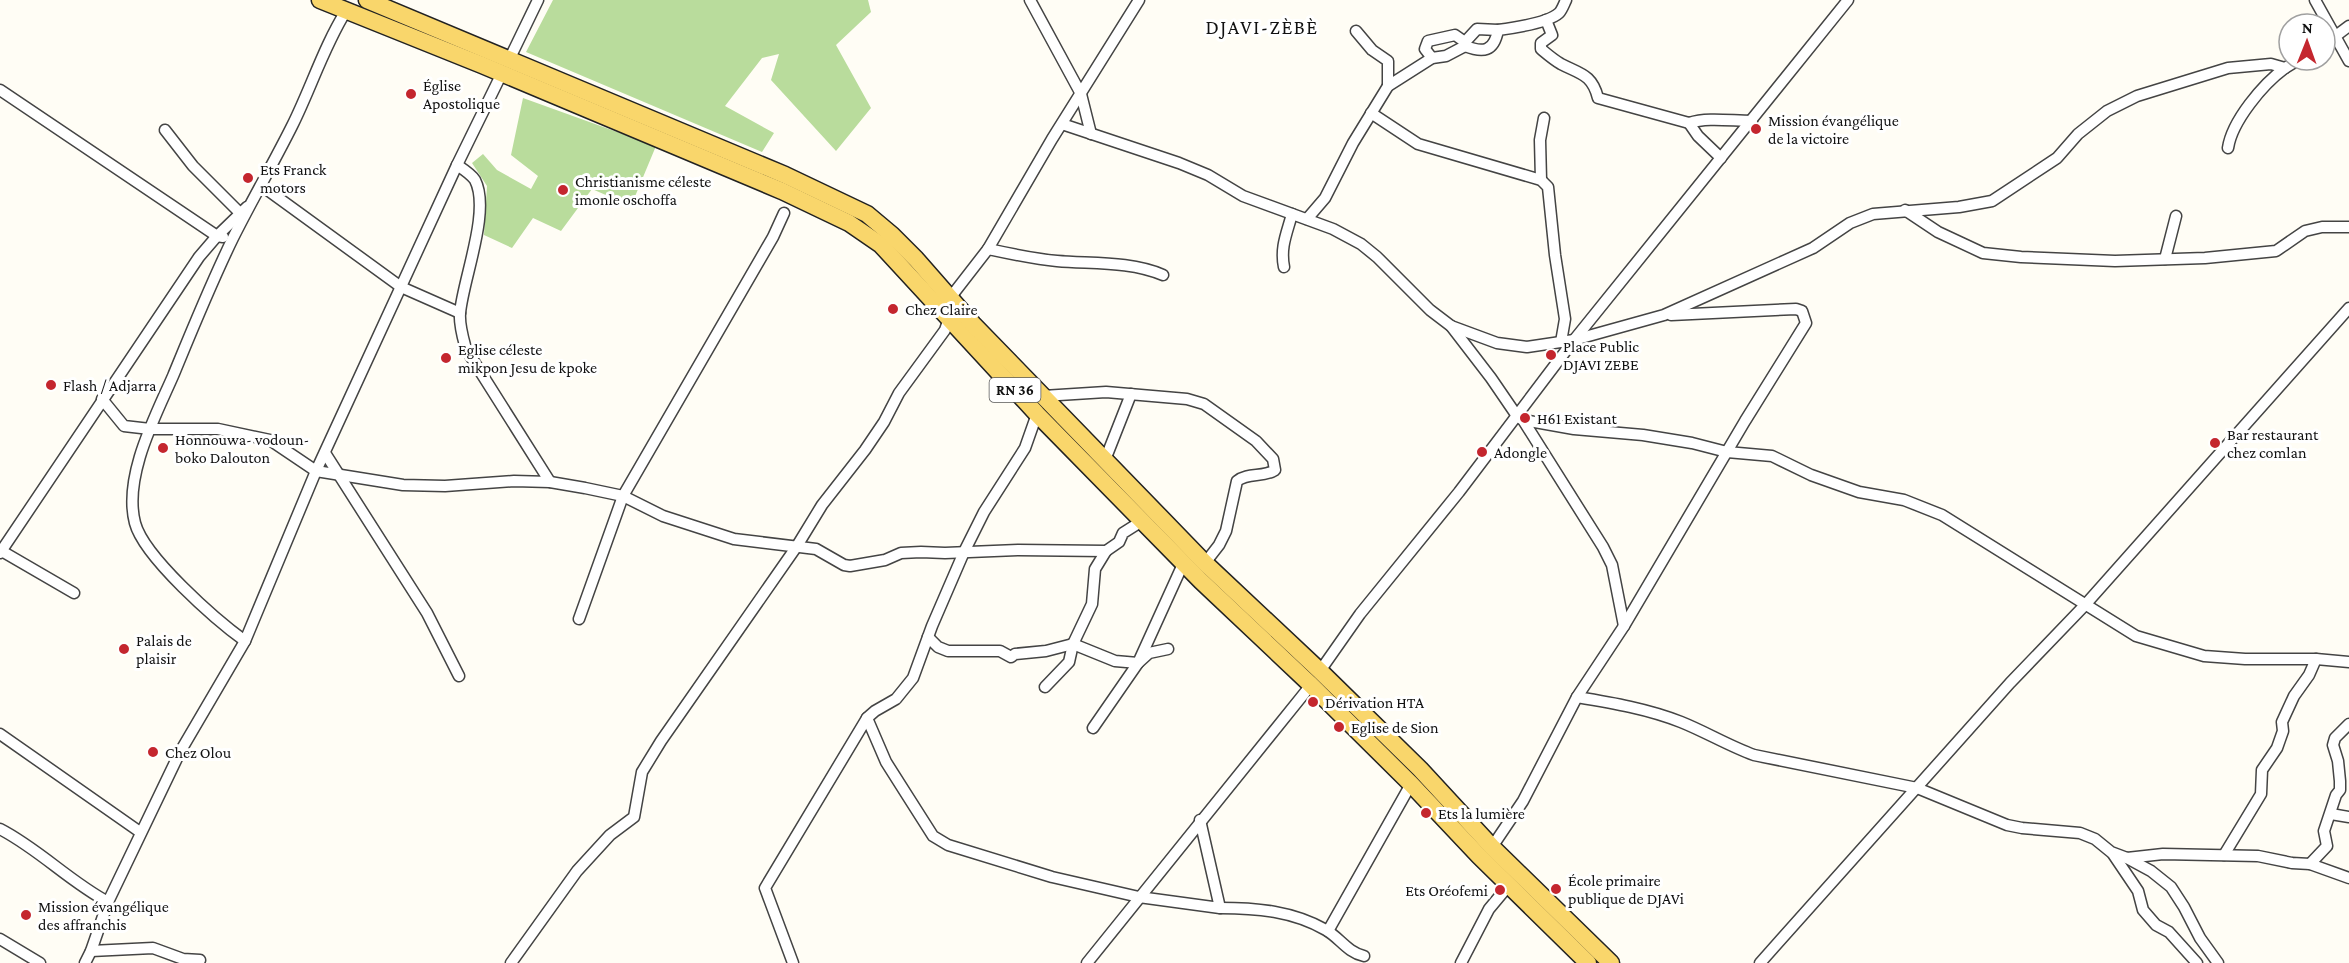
<svg xmlns="http://www.w3.org/2000/svg" width="2349" height="963" viewBox="0 0 2349 963" font-family="'Crimson Pro',serif">
<rect width="100%" height="100%" fill="#fffdf5"/>
<g fill="#b9dc9c">
<polygon points="553,0 868,0 871,12 836,45 871,108 836,151 771,80 779,54 762,58 725,106 774,133 762,152 526,52"/>
<polygon points="523,98 656,146 631,206 592,189 561,231 533,218 512,248 484,235 487,186 472,163 483,154 497,170 531,189 538,176 511,155"/>
</g>
<g fill="none" stroke-linecap="round" stroke-linejoin="round">
<g stroke="#444" stroke-width="13">
<g id="minor">
<polyline points="1030,0 1081,94 1091,134"/>
<polyline points="2315,0 2349,61"/>
<path d="M1546 20 1552 35 1541 43V49C1547 54 1554 60 1561 64 1580 74 1592 74 1598 98L1689 123C1708 117 1731 121 1752 121"/>
<polyline points="1356,31 1372,50 1388,61 1388,86"/>
<polyline points="2325,44 2349,26"/>
<polyline points="1432,58 1425,49 1428,41 1455,35 1465,42 1477,29 1498,30"/>
<polyline points="509,60 538,0"/>
<polyline points="0,90 217,236 223,237"/>
<polyline points="1371,113 1418,144 1541,180 1548,187 1555,255 1565,319 1561,342"/>
<polyline points="1689,123 1698,136 1721,158"/>
<polyline points="1062,124 1179,163 1208,175 1243,196 1333,229 1361,244 1377,257 1430,310 1451,326 1491,378 1517,416 1523,420 1603,547 1612,565 1624,626"/>
<polyline points="165,130 193,166 239,212"/>
<path d="M2228 148C2232 121 2263 84 2285 68"/>
<path d="M457 165C463 169 471 174 475 180 491 211 463 279 460 313 459 325 463 338 466 349L550 482"/>
<polyline points="1541,180 1540,140 1544,118"/>
<polyline points="262,186 401,287 460,313"/>
<polyline points="1905,210 1938,232 1983,253 2021,257 2115,261 2205,258 2276,251 2305,231 2322,227 2349,227"/>
<path d="M1307 219 1325 198 1353 143 1388 86 1432 58 1446 56 1465 46C1483 53 1494 52 1498 30 1513 28 1548 23 1559 13 1562 10 1564 4 1566 0"/>
<path d="M988 249C1011 254 1034 259 1057 261 1092 264 1130 261 1163 275"/>
<polyline points="2165,259 2176,216"/>
<path d="M1284 267C1280 247 1287 233 1292 214"/>
<polyline points="950,298 988,249 1052,139 1139,0"/>
<polyline points="1451,326 1497,343 1527,347 1574,340 1664,315 1813,248 1850,223 1873,214 1959,207 1992,201 2057,158 2078,134 2107,111 2137,96 2228,68 2271,64 2285,68 2298,60"/>
<path d="M1043 396 1106 392 1187 399 1204 404 1256 441 1273 459 1275 470C1263 478 1248 472 1237 481L1226 531 1219 545 1205 563"/>
<polyline points="102,399 124,426 150,429 218,429 270,440 316,471 403,485 445,486 514,481 550,482 585,488 623,496 663,516 734,539 816,549 844,565 850,566 885,560 901,553 921,552 945,553 1018,550 1106,551 1119,542 1123,533 1142,521"/>
<polyline points="1037,414 1025,448 984,512 964,552 932,626 913,678 896,699 875,711 867,718 886,762 905,792 933,836 948,845 1052,877 1139,897 1220,908 1200,820"/>
<polyline points="1523,420 1574,429 1643,435 1692,443 1727,452 1772,456 1811,475 1859,492 1904,500 1942,515 2136,636 2204,656 2245,659 2316,659 2349,662"/>
<polyline points="325,453 427,613 459,676"/>
<polyline points="1105,460 1131,394"/>
<polyline points="0,550 74,593"/>
<polyline points="0,553 199,257 217,236 247,207"/>
<polyline points="579,619 623,496 773,237 784,213"/>
<polyline points="928,637 938,647 948,651 1000,651 1011,657 1015,654 1046,651 1073,644 1115,661 1138,663 1149,653 1168,649"/>
<path d="M245 641C216 620 144 557 135 523 123 477 155 417 173 376 192 330 211 283 233 238 252 200 273 164 292 126 311 88 324 46 346 11"/>
<polyline points="1320,671 1360,614 1459,492 1574,340 1848,0"/>
<polyline points="1045,687 1069,662 1073,644 1092,604 1095,569 1106,551"/>
<path d="M1577 697C1613 703 1648 709 1681 722 1706 732 1729 746 1754 755L1917 788 2007 825 2022 828 2080 833 2095 839 2111 852 2127 858 2163 854 2258 856 2292 863 2310 864 2349 878"/>
<polyline points="1093,728 1138,663 1183,564"/>
<polyline points="0,734 140,832"/>
<polyline points="2331,814 2349,817"/>
<path d="M0 829C39 849 70 882 108 902"/>
<polyline points="1492,847 1523,801 1577,697 1624,626 1745,421 1806,323 1802,311 1796,309 1671,315"/>
<polyline points="2113,854 2138,891 2143,910 2156,925 2169,932 2197,963"/>
<polyline points="2224,855 2261,794 2262,770 2277,748 2283,731 2282,722 2294,696 2309,675 2316,659"/>
<polyline points="2127,858 2151,871 2171,887 2184,907 2200,938 2218,963"/>
<polyline points="2310,864 2327,846 2324,831 2336,795 2340,790 2340,781 2338,761 2333,745 2335,738 2349,724"/>
<path d="M1220 908C1257 908 1293 911 1326 930 1340 938 1347 952 1364 956"/>
<polyline points="1328,931 1411,784"/>
<polyline points="0,939 40,963"/>
<polyline points="91,951 153,948 183,959 200,960"/>
<polyline points="85,963 91,951 108,902 180,752 245,641 316,471 457,165 502,73"/>
<polyline points="511,963 577,871 610,835 634,817 642,772 661,741 797,546 822,505 865,450 884,422 899,393 945,330 949,318"/>
<polyline points="793,963 765,888 867,718"/>
<polyline points="1087,963 1311,685"/>
<polyline points="1461,963 1489,909 1509,885"/>
<polyline points="1760,963 2010,683 2085,605 2349,308"/>
</g>
</g>
<g stroke="#222" stroke-width="19">
<g id="primary">
<polyline points="320,0 482,65 782,191 849,223 881,245 1037,414 1201,581 1309,683 1411,784 1479,856 1588,963"/>
<polyline points="367,0 785,175 867,214 892,235 916,259 973,324 1205,563 1320,671 1420,769 1492,847 1611,963"/>
</g>
</g>
<use href="#minor" stroke="#fff" stroke-width="10"/>
<use href="#primary" stroke="#f9d66b" stroke-width="16"/>
</g>
<g fill="#c4262e" stroke="#fff" stroke-width="2">
<circle cx="411" cy="94" r="6"/>
<circle cx="1756" cy="129" r="6"/>
<circle cx="248" cy="178" r="6"/>
<circle cx="563" cy="190" r="6"/>
<circle cx="893" cy="309" r="6"/>
<circle cx="1551" cy="355" r="6"/>
<circle cx="446" cy="358" r="6"/>
<circle cx="51" cy="385" r="6"/>
<circle cx="1525" cy="418" r="6"/>
<circle cx="2215" cy="443" r="6"/>
<circle cx="163" cy="448" r="6"/>
<circle cx="1482" cy="452" r="6"/>
<circle cx="124" cy="649" r="6"/>
<circle cx="1313" cy="702" r="6"/>
<circle cx="1339" cy="727" r="6"/>
<circle cx="153" cy="752" r="6"/>
<circle cx="1426" cy="813" r="6"/>
<circle cx="1556" cy="889" r="6"/>
<circle cx="1500" cy="890" r="6"/>
<circle cx="26" cy="915" r="6"/>
</g>
<g text-anchor="middle" stroke-width="6" stroke-linejoin="round" paint-order="stroke">
<rect fill="#fff" stroke="#585858" stroke-width="1.5" x="989.5" y="378" width="51" height="24" rx="4.5"/>
<g font-size="15" font-weight="bold" fill="#111">
<text x="1015" y="395">RN 36</text>
</g>
<g font-size="16" fill="#111" stroke="#fff" text-anchor="start">
<text x="423" y="91">Église<tspan x="423" dy="18">Apostolique</tspan></text>
<text x="1768" y="126">Mission évangélique<tspan x="1768" dy="18">de la victoire</tspan></text>
<text x="260" y="175">Ets Franck<tspan x="260" dy="18">motors</tspan></text>
<text x="575" y="187">Christianisme céleste<tspan x="575" dy="18">imonle oschoffa</tspan></text>
<text x="905" y="315">Chez Claire</text>
<text x="1563" y="352">Place Public<tspan x="1563" dy="18">DJAVI ZEBE</tspan></text>
<text x="458" y="355">Eglise céleste<tspan x="458" dy="18">mikpon Jesu de kpoke</tspan></text>
<text x="63" y="391">Flash / Adjarra</text>
<text x="1537" y="424">H61 Existant</text>
<text x="2227" y="440">Bar restaurant<tspan x="2227" dy="18">chez comlan</tspan></text>
<text x="175" y="445">Honnouwa- vodoun-<tspan x="175" dy="18">boko Dalouton</tspan></text>
<text x="1494" y="458">Adongle</text>
<text x="136" y="646">Palais de<tspan x="136" dy="18">plaisir</tspan></text>
<text x="1325" y="708">Dérivation HTA</text>
<text x="1351" y="733">Eglise de Sion</text>
<text x="165" y="758">Chez Olou</text>
<text x="1438" y="819">Ets la lumière</text>
<text x="1568" y="886">École primaire<tspan x="1568" dy="18">publique de DJAVi</tspan></text>
<text x="1488" y="896" text-anchor="end">Ets Oréofemi</text>
<text x="38" y="912">Mission évangélique<tspan x="38" dy="18">des affranchis</tspan></text>
</g>
<g font-size="20" letter-spacing="1.5" fill="#111" stroke="#fff">
<text x="1262" y="34">DJAVI-ZÈBÈ</text>
</g>
</g>
<g transform="translate(2307 42) rotate(1)"><circle r="28" fill="#ffffff" stroke="#a0a0a0" stroke-width="1.5"/>
<path d="M0-4.5L10 22L0 15L-10 22Z" fill="#c4262e"/>
<text y="-9" font-size="16" font-weight="bold" text-anchor="middle" fill="#111111">N</text>
</g>
</svg>
